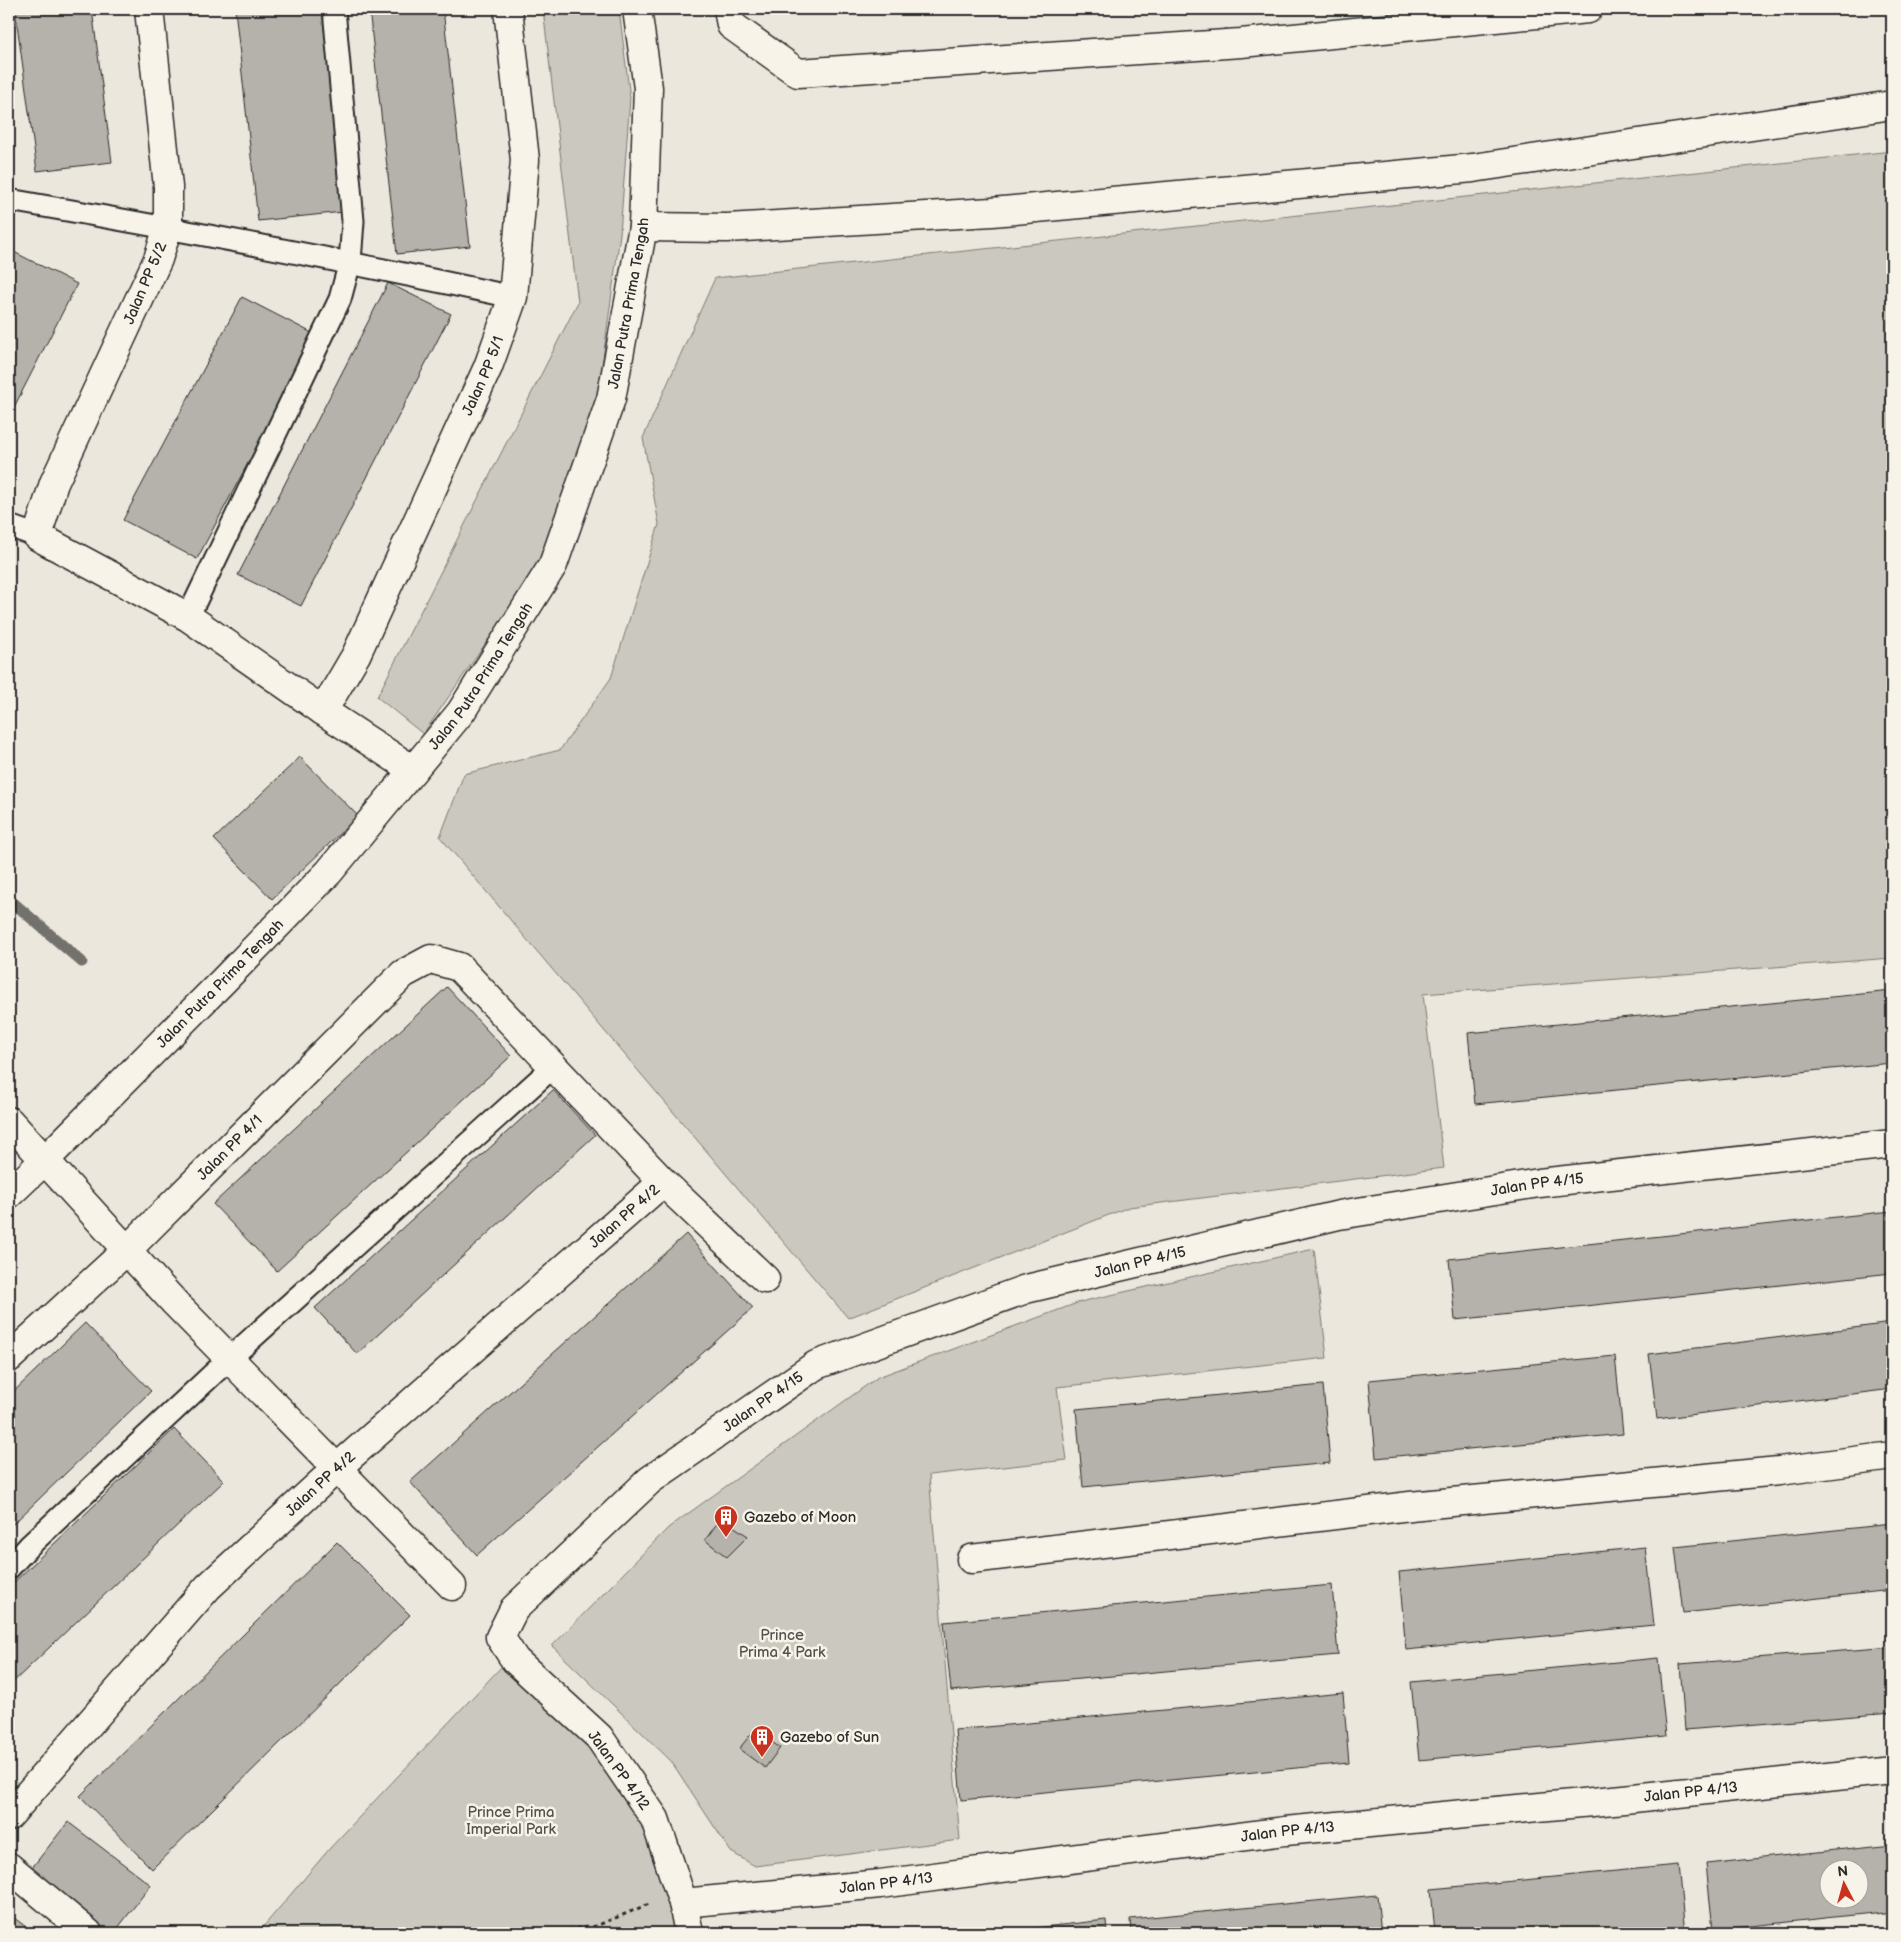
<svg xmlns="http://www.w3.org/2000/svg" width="1901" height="1942" viewBox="0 0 1901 1942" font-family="'Balsamiq Sans',sans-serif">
<rect width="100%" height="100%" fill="#ebe7dd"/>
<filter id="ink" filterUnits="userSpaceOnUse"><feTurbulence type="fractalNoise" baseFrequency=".02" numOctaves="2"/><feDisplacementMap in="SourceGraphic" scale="10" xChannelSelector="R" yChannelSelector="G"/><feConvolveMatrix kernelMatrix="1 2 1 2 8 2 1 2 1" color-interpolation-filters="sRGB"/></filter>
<g filter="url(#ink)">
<g fill="#cbc8bf" stroke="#7b7a75">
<polygon points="543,9 619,9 630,98 620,234 598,395 535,572 423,734 377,697 578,302"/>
<polygon points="1892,151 1892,958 1423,994 1444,1168 1129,1207 848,1318 440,837 464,774 560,750 611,678 659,524 643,438 715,278"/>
<polygon points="1314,1249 1327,1358 1057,1387 1067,1460 929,1475 960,1840 755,1866 731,1852 671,1761 552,1646 668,1528 878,1377 1080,1302"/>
<polygon points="504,1664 591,1740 648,1819 668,1897 675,1933 258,1933 331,1847"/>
</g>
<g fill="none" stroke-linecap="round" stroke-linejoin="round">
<polyline stroke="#72716c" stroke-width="11" points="9,899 82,962"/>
</g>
<g fill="#b5b2ab" stroke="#2b2b2b" fill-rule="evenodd">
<polygon points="15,9 92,9 112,162 37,171"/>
<polygon points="235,9 322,9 343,212 258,221"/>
<polygon points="369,9 443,9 470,246 397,254"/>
<polygon points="10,250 77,284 9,417 9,252"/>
<polygon points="388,283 451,314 301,606 238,575"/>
<polygon points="242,297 316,335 197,559 123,520"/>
<polygon points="300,757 358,816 272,899 214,839"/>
<polygon points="447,987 511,1056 277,1271 213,1204"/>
<polygon points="1892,991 1892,1063 1475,1104 1468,1033"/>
<polygon points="553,1090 595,1135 357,1354 315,1308"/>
<polygon points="1892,1211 1892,1273 1455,1320 1449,1259"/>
<polygon points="686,1234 753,1308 477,1555 410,1482"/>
<polygon points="85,1323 151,1391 9,1528 9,1396"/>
<polygon points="1892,1323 1892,1389 1657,1419 1649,1354"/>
<polygon points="1615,1356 1623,1434 1376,1458 1369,1380"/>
<polygon points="1323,1385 1330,1463 1083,1487 1076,1409"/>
<polygon points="174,1429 224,1481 9,1686 9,1587"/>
<polygon points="721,1518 748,1536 727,1557 705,1540"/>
<polygon points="1892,1524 1892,1590 1683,1613 1675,1547"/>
<polygon points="337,1542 410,1615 152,1869 80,1796"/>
<polygon points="1645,1547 1654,1625 1406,1650 1399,1572"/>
<polygon points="1332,1585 1338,1655 951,1691 944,1622"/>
<polygon points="1892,1647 1892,1713 1685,1730 1680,1664"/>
<polygon points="1658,1658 1666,1736 1419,1760 1411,1682"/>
<polygon points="1343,1693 1349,1763 961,1800 955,1730"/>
<polygon points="755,1729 780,1748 765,1768 739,1749"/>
<polygon points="68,1822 151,1885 114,1933 105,1933 27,1874"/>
<path d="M1892 1844V1911L1713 1930 1706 1864ZM1828 1870H1858V1900H1828Z"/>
<polygon points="1678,1865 1685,1933 1435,1933 1431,1889"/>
<polygon points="1377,1895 1381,1933 1131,1933 1130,1919"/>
<polygon points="9,1914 34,1933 9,1933"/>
<polygon points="1106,1920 1107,1933 989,1933"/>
</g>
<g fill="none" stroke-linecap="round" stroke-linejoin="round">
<g stroke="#2b2b2b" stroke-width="25">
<g id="lane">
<path d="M9 200C178 229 346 261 513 297"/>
<polyline points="9,526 37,536"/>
<polyline points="188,617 340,299 350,262 353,221 334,9"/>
<polyline points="9,1568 29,1546 229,1359 554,1066"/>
</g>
</g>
<g stroke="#2b2b2b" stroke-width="31">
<g id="street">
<polyline points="149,9 168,187 168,227 158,259 54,483 37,536 188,617 323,711 413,770"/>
<polyline points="728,9 731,25 798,73 1241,43 1588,9"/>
<path id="s1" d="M323 711 356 655 488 367 513 297 525 160 508 9"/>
<polyline points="9,1121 175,1303 452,1586"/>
<path id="s2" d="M9 1358 127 1250 403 974 431 959 459 967 663 1182 765 1279"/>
<polyline points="971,1559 1410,1506 1779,1471 1892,1456"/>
<path id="s3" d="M9 1816 208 1587 337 1468 663 1182"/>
<polyline points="9,1867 88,1933"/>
<path id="s4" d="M683 1903 880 1884 1285 1831 1624 1799 1892 1770"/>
<path id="s5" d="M689 1933 683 1903 655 1819 599 1737 515 1660 500 1637 514 1609 650 1480 816 1365 1026 1289 1339 1215 1539 1183 1892 1144"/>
</g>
</g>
<g stroke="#2b2b2b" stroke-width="31">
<g id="secondary">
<polyline points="643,227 727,228 992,212 1473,168 1892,105"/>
<path id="s6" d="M9 1194 46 1159 223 981 329 872 461 712 553 565 611 399 643 227 648 88 637 9"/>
</g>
</g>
<polyline stroke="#2b2b2b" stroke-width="3" stroke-dasharray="4 4" stroke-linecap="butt" points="545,1933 596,1926 649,1904"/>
<use href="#lane" stroke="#f7f3e8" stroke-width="21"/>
<use href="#street" stroke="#f7f3e8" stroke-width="28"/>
<use href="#secondary" stroke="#f7f3e8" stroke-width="28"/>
</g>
</g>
<defs>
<g id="building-pin" transform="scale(1.25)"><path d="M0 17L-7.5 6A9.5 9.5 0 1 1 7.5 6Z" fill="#c8321e" stroke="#f7f3e8"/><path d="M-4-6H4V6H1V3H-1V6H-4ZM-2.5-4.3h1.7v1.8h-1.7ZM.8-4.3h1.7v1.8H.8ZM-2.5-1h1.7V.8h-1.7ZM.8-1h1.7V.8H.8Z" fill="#fff"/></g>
</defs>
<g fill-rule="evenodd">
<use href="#building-pin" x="726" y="1517"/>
<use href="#building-pin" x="762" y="1737"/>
</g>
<g text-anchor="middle" stroke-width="5" stroke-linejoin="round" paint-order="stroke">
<g font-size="15" fill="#2b2b2b" stroke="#f7f3e8">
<text transform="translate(145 283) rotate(-67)" y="5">Jalan PP 5/2</text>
<text dy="5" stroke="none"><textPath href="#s6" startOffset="1108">Jalan Putra Prima Tengah</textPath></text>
<text dy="5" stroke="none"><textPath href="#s1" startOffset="372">Jalan PP 5/1</textPath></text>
<text dy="5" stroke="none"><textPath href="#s6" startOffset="702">Jalan Putra Prima Tengah</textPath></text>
<text dy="5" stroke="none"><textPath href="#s6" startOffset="298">Jalan Putra Prima Tengah</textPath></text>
<text dy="5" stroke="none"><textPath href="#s2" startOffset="305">Jalan PP 4/1</textPath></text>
<text dy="5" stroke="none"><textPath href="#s5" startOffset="1526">Jalan PP 4/15</textPath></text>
<text dy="5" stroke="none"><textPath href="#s3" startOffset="861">Jalan PP 4/2</textPath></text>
<text dy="5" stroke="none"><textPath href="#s5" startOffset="1121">Jalan PP 4/15</textPath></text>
<text dy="5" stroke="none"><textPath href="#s5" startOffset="716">Jalan PP 4/15</textPath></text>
<text dy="5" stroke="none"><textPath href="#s3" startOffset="456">Jalan PP 4/2</textPath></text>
<text transform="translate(619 1770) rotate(54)" y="5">Jalan PP 4/12</text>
<text dy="5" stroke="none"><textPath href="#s4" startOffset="1014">Jalan PP 4/13</textPath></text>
<text dy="5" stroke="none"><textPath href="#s4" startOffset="609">Jalan PP 4/13</textPath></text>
<text dy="5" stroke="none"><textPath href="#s4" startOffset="204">Jalan PP 4/13</textPath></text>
</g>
<g font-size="15" fill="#2b2b2b" stroke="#f7f3e8" text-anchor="start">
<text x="744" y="1522">Gazebo of Moon</text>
<text x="780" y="1742">Gazebo of Sun</text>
</g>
<g font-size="15" fill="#535250" stroke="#f7f3e8">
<text x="782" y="1640">Prince<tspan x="782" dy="17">Prima 4 Park</tspan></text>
<text x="511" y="1817">Prince Prima<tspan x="511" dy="17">Imperial Park</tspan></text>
</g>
</g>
<rect width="1901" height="1942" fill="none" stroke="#f7f3e8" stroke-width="30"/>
<rect x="15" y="15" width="1871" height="1912" fill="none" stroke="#2b2b2b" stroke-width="2" filter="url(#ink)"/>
<g transform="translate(1844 1884) rotate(354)"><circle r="24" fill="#f7f3e8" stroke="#a5a39c"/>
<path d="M0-4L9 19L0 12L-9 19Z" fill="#c8321e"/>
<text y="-8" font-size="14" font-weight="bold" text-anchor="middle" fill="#2b2b2b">N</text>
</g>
</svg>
